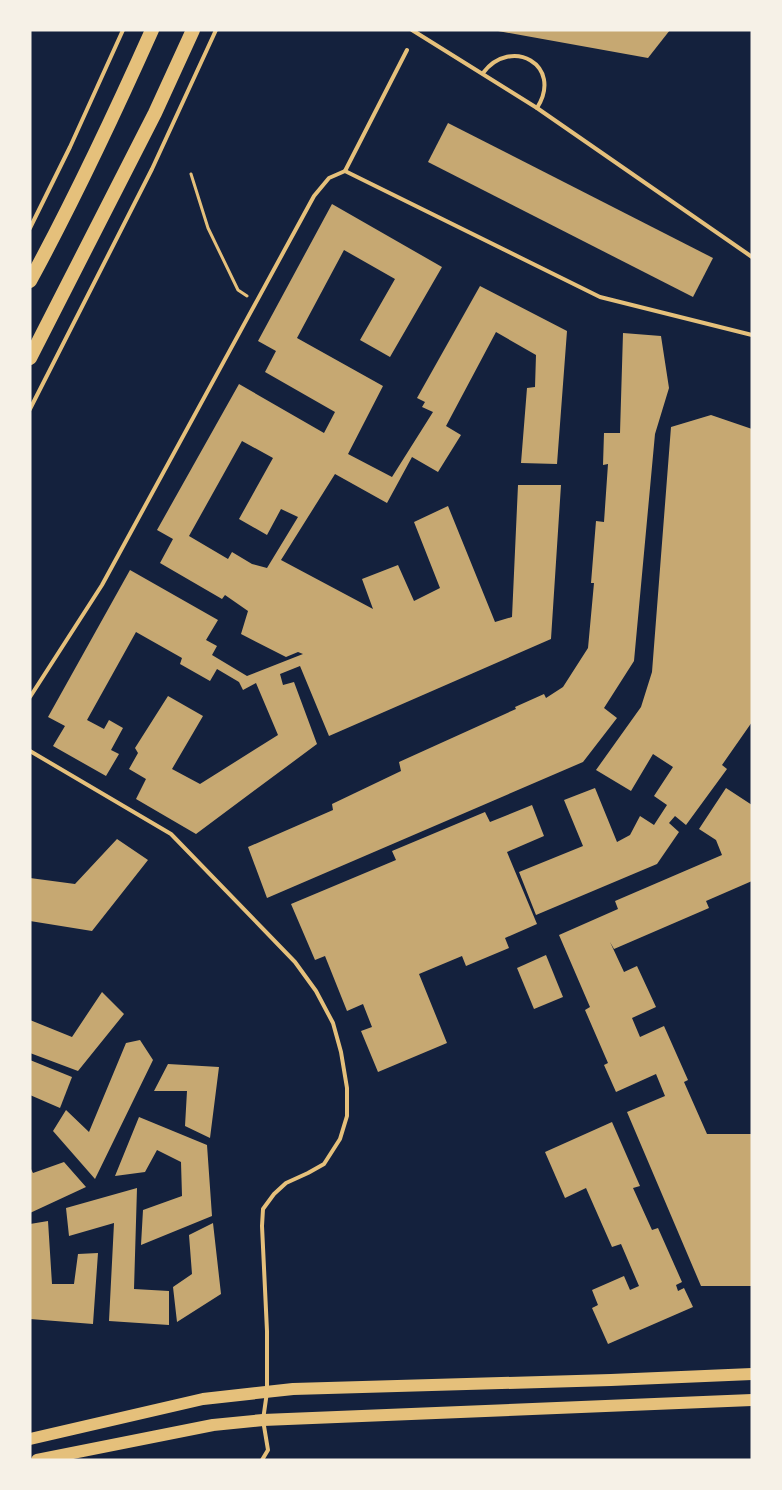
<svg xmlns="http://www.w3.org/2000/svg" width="782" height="1490" viewBox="0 0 782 1490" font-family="Signika,sans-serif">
<rect width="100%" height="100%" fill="#14213d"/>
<g fill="#c6a872" fill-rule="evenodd">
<polygon points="498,30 670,30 648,58 498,31"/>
<polygon points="448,123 713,258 693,297 428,162"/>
<path d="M332 204 442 267 390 357 360 340 395 279 344 250 297 338 383 386 348 454 392 477 433 412 422 407 425 402 417 398 480 286 567 331 557 464 521 463 527 388 535 387 536 355 496 332 446 426 461 435 438 472 412 457 387 503 335 474 281 560 373 609 362 579 398 565 414 601 440 588 414 522 448 506 495 622 512 617 518 485H561L551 639 329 736 300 666 280 674 283 685 294 682 317 744 196 834 136 799 146 779 129 769 138 753 135 748 168 696 203 716 172 769 200 784 278 735 256 683 243 690 239 682 217 669 210 681 180 664 182 658 136 632 87 720 104 729 109 720 123 728 111 750 119 754 106 776 53 746 65 726 48 717 130 570 218 620 206 640 217 646 212 655 247 676 303 654 298 652 286 657 241 634 248 611 225 595 222 599 160 563 173 539 157 530 239 384 324 433 335 412 265 372 276 351 258 341ZM242 441 273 458 239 519 267 535 281 509 298 517 267 568 252 564 232 552 228 559 189 536Z"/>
<polygon points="623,333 661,336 669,388 655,434 634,661 604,708 617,718 583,762 267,898 248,847 333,810 332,804 401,771 399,762 516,709 515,707 544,694 546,698 563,687 588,648 594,583 591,583 596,521 604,522 608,464 603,465 604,433 620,433"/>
<polygon points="711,415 752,429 752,722 722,765 727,769 686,825 675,816 669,823 679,832 657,864 536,915 519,872 583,846 564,800 595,788 617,842 630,835 640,816 654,825 667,805 654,796 673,767 653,754 631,791 596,770 641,707 652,672 671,427"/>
<polygon points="726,788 752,805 752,881 706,901 709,908 614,949 610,942 624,972 637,966 656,1007 632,1018 640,1037 664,1026 688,1080 684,1082 707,1134 752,1134 752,1286 701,1286 627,1112 665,1096 656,1074 616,1092 604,1065 608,1063 585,1010 590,1007 559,935 618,909 615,901 722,855 716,840 699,829"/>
<polygon points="532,805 544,836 507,852 537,924 505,938 509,948 466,966 462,956 419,974 447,1043 378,1072 361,1031 372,1027 363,1004 347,1011 325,956 315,960 291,904 396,860 392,851 485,812 490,822"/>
<polygon points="117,839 148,860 92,931 30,921 30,878 75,884"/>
<polygon points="546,955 563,997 534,1009 517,968"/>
<polygon points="102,992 124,1014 78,1071 30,1053 30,1020 72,1037"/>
<polygon points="140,1040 153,1060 95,1179 53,1131 66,1110 89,1132 126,1043"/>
<polygon points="30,1060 72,1077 60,1108 30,1095"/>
<polygon points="168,1064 219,1067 210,1138 185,1126 187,1091 154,1091"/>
<polygon points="139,1117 207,1145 212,1216 141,1245 143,1210 182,1196 181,1162 157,1150 145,1172 115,1176"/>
<polygon points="612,1122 640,1186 633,1188 652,1230 658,1228 682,1282 676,1285 678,1291 684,1288 693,1307 608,1344 592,1308 598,1305 592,1290 624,1276 630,1290 639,1286 621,1244 612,1247 586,1188 565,1198 545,1152"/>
<polygon points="64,1162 86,1187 30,1213 30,1167 33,1173"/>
<polygon points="137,1188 134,1289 169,1291 169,1325 109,1321 114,1223 69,1236 66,1208"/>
<polygon points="48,1221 52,1284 74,1284 78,1254 98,1253 93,1324 30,1319 30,1224"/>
<polygon points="213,1223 221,1294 177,1322 173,1287 192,1274 189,1235"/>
</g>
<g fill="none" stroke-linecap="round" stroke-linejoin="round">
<polyline stroke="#e5c07b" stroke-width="3" points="191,174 208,228 238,290 247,296"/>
<g stroke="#e5c07b" stroke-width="4">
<polyline points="412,30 537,108 752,257"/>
<path d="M483 73C511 36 564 65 537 108"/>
<polyline points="345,171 600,297 752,335"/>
<polyline points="30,228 70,147 123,30"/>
<polyline points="30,409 152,169 216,30"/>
<polyline points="30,697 102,585 314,196 329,178 345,171 407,50"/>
<polyline points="30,751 171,834 295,962 316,991 333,1023 341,1052 347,1088 347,1116 340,1139 324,1164 308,1173 286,1183 274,1194 263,1209 262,1226 267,1331 267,1392 263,1420 268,1450 262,1460"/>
</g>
<g stroke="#e5c07b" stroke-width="12">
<polyline points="30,1439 203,1399 293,1389 611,1380 752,1374"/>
<polyline points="37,1460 213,1425 263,1420 752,1400"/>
</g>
<g stroke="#e5c07b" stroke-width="14">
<path d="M30 281C74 200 114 115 152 30"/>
<polyline points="30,358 155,113 193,30"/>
</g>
</g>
<rect width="782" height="1490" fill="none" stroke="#f6f1e7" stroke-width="63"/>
</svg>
